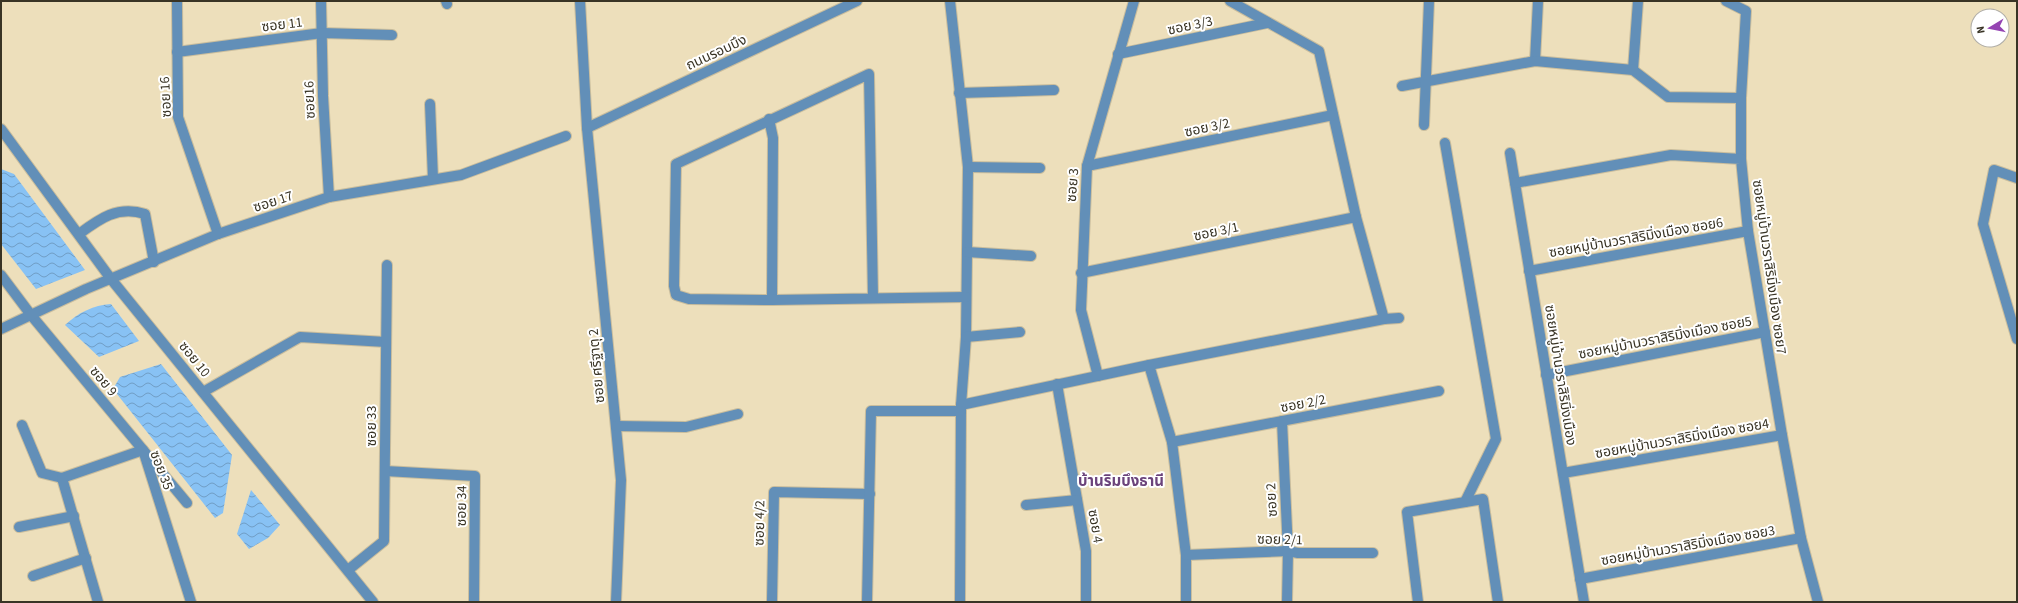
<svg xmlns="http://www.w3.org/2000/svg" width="2018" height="603" viewBox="0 0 2018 603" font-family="'Source Sans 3','Noto Sans Thai',sans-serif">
<defs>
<pattern id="water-waves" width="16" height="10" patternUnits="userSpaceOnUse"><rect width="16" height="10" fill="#88c2f4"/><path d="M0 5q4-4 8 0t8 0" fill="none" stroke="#709ec5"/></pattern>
</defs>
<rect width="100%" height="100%" fill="#eddfbb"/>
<g fill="url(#water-waves)">
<polygon points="1,169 14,174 85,270 36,289 1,244"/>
<path d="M111 304 139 341 99 357 65 325C78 313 93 305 111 304Z"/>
<polygon points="161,364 232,455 223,513 215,518 113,389 120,377"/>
<polygon points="251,490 280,525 268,538 249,549 237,534"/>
</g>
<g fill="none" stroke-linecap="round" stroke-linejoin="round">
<g stroke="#c9bd9d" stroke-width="12">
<g id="minor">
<polyline points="177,1 178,117 218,234"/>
<polyline points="321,1 323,96 329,197"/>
<polyline points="446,1 447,4"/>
<polyline points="580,1 587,128 621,480 616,602"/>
<polyline points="950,1 968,167 966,337 961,405 960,602"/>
<polyline points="1230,1 1319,51 1356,217 1384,319"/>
<polyline points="1726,1 1746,11 1741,98 1741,159"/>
<polyline points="177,52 322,33 392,35"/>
<polyline points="1118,54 1267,23"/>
<polyline points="1535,61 1538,1"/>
<polyline points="1633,70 1638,1"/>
<polyline points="1402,86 1535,61 1633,70 1668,97 1741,98"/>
<polyline points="959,93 1054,90"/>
<polyline points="430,104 433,179"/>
<polyline points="769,119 773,138 772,300"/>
<polyline points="1424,125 1429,1"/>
<polyline points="587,128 857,1"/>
<polyline points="1,129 111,279 373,602"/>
<polyline points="1445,143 1496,439 1465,502"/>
<polyline points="1510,153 1584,602"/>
<polyline points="1087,166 1333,115"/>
<polyline points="968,167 1040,168"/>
<polyline points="2017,178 1994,170 1983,224 2017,339"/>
<polyline points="1515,183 1671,155 1741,159 1748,231 1782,435 1801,538 1818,602"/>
<path d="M79 234C99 219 118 205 145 214L154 262"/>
<polyline points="967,252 1031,256"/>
<polyline points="1529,271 1748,231"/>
<polyline points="1081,273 1356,217"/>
<polyline points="1,275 31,315 187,503"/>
<polyline points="873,298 869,74 676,164 674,286 676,295 689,299 772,300 966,297"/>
<polyline points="1,329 86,289 218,234 329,197 461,175 566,136"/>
<polyline points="966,337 1020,332"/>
<polyline points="1149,365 1172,442 1186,555 1186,602"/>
<polyline points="1546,375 1765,332"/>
<polyline points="1098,376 1081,310 1087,166 1134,1"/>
<polyline points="1057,384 1086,551 1086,602"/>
<polyline points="203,392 300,337 386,342"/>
<polyline points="961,405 1149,365 1384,319 1399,318"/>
<polyline points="1282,421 1288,551 1287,602"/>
<polyline points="22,425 42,473 62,478 143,450 191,602"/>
<polyline points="616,426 686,427 738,414"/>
<polyline points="1172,442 1439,391"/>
<polyline points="385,471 475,476 474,602"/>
<polyline points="1563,473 1782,435"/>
<polyline points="62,478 98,602"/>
<polyline points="1026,505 1077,500"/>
<polyline points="19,527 74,516"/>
<polyline points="1186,555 1288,551 1298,553 1373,553"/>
<polyline points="348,570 384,541 387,265"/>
<polyline points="33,576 86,558"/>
<polyline points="1580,579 1801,538"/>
<polyline points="772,602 774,492 870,494"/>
<polyline points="867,602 871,411 961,411"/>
<polyline points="1418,602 1407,512 1483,499 1498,602"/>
</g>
</g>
<use href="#minor" stroke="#628fb8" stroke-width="10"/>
</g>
<g text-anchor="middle" stroke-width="4" stroke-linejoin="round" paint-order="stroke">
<g font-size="14" fill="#393425" stroke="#fff">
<text transform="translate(282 24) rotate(-7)" y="5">ซอย 11</text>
<text transform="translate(1190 25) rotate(-12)" y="5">ซอย 3/3</text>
<text transform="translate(716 52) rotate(-25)" y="5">ถนนรอบบึง</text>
<text transform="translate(165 97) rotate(-93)" y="5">ซอย 16</text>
<text transform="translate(309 100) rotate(-92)" y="5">ซอย16</text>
<text transform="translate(1207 127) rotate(-12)" y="5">ซอย 3/2</text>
<text transform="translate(1072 185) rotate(-86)" y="5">ซอย 3</text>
<text transform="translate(273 201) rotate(-18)" y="5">ซอย 17</text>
<text transform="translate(1216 231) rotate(-12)" y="5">ซอย 3/1</text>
<text transform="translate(1636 237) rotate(-10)" y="5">ซอยหมู่บ้านวราสิริมิ่งเมือง ซอย6</text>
<text transform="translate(1770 267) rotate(82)" y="5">ซอยหมู่บ้านวราสิริมิ่งเมือง ซอย7</text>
<text transform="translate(1665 337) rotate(-11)" y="5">ซอยหมู่บ้านวราสิริมิ่งเมือง ซอย5</text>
<text transform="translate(195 359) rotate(51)" y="5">ซอย 10</text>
<text transform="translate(596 366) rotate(-95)" y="5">ซอย ศรีฐาตุ 2</text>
<text transform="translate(1561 375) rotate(81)" y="5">ซอยหมู่บ้านวราสิริมิ่งเมือง</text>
<text transform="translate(104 381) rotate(50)" y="5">ซอย 9</text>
<text transform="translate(1303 403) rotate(-11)" y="5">ซอย 2/2</text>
<text transform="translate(371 426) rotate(-90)" y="5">ซอย 33</text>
<text transform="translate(1682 438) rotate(-10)" y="5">ซอยหมู่บ้านวราสิริมิ่งเมือง ซอย4</text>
<text transform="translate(162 470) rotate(69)" y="5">ซอย 35</text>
<text transform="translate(1271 500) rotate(-93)" y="5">ซอย 2</text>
<text transform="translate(461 506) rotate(-89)" y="5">ซอย 34</text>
<text transform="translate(759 523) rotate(-89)" y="5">ซอย 4/2</text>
<text transform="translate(1096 526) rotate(80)" y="5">ซอย 4</text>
<text transform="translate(1280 539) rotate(1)" y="5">ซอย 2/1</text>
<text transform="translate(1688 545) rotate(-10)" y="5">ซอยหมู่บ้านวราสิริมิ่งเมือง ซอย3</text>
</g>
<g font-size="15" font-weight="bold" fill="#6b437b" stroke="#fff">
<text x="1121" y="486">บ้านริมบึงธานี</text>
</g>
</g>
<rect width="2018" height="603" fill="none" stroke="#393425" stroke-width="4"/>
<g transform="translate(1990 28) rotate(260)"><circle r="19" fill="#ffffff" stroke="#b0aea8"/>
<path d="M0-3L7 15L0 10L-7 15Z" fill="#9443b2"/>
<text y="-6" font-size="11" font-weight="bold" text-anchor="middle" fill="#393425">N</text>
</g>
</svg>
